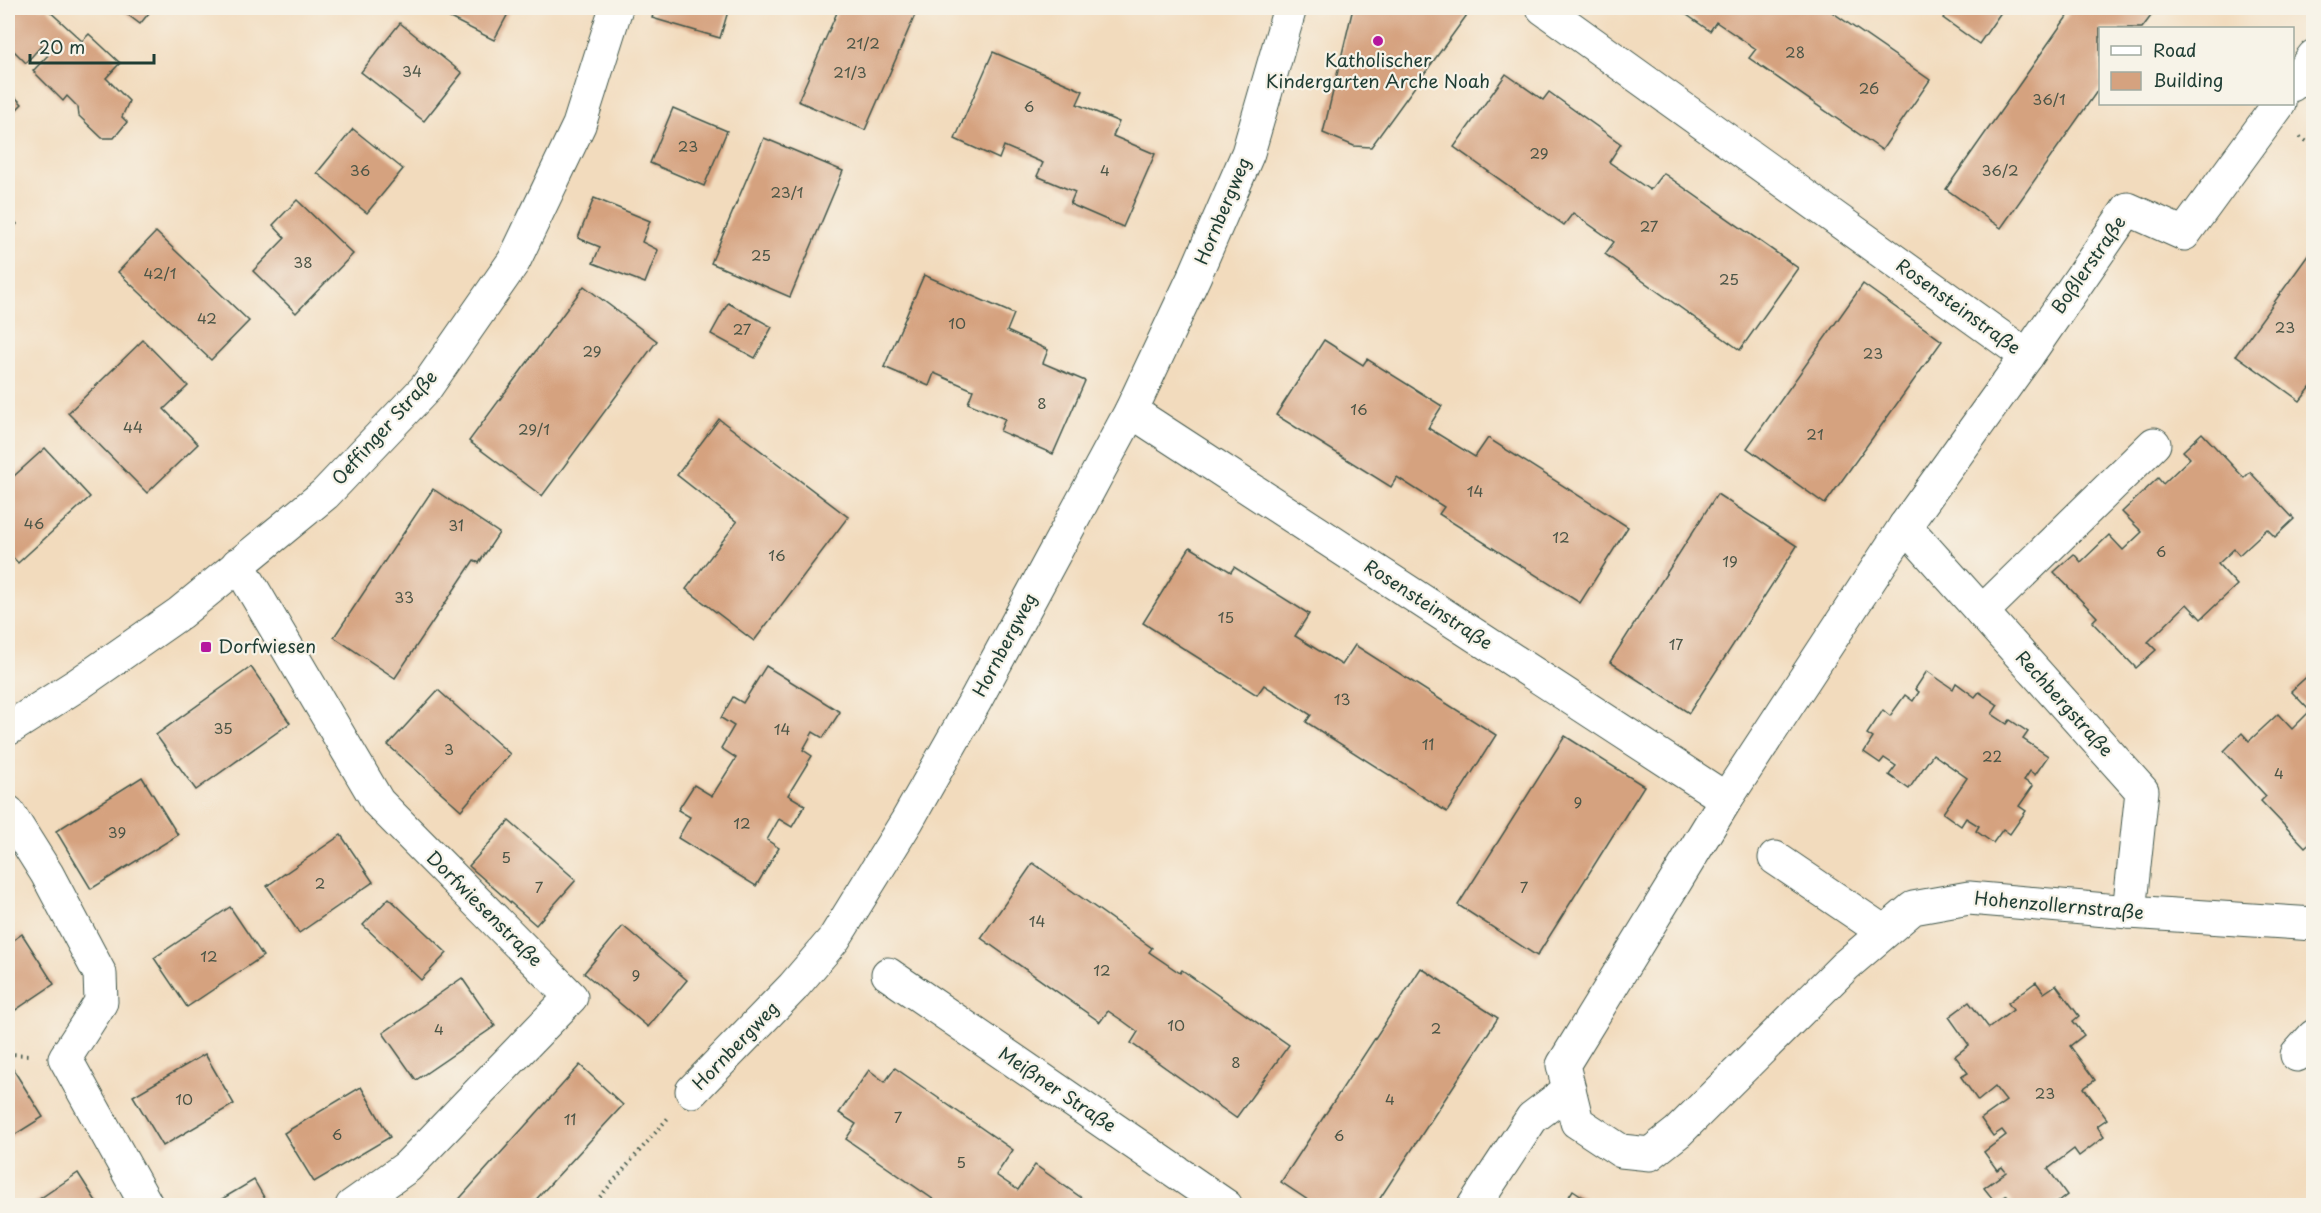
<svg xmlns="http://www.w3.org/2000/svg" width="2321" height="1213" viewBox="0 0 2321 1213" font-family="'Playpen Sans',sans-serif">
<rect width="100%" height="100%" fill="#f7f3e8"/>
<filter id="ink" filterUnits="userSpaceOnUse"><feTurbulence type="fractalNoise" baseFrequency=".0167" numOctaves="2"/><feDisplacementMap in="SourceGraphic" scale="12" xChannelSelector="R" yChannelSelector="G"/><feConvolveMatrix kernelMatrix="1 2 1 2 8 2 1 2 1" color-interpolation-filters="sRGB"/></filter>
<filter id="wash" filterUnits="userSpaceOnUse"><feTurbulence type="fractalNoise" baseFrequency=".008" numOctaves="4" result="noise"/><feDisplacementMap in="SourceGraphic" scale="24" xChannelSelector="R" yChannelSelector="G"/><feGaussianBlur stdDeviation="1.35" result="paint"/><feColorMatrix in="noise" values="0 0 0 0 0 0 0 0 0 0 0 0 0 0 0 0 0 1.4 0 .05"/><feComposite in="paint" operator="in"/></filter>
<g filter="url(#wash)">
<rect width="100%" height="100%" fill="#f2dbbd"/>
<g id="blocks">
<g fill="#d5a27f">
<polygon points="8,8 46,8 82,41 89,34 120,63 106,78 129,101 122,117 127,122 114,138 102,138 79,116 78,107 67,96 63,101 33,71 50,53 42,45 26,63 8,45"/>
<polygon points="119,8 153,8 140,24"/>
<polygon points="430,8 511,8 494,40"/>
<polygon points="655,8 729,8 720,38 652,18"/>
<polygon points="839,8 918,8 865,130 798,101"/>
<polygon points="1353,8 1472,8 1371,147 1354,146 1323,133"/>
<polygon points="1677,8 1826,8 1930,80 1882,150 1749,58 1756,49 1716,22 1710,31"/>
<polygon points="1950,8 2004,8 1979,44 1943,18"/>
<polygon points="2073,8 2157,8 2142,28 2100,28 2100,87 2001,228 1946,189"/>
<polygon points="400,23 462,73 424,121 361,72"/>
<polygon points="993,52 1083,91 1077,104 1119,122 1113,136 1155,154 1123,227 1070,204 1075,192 1037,176 1043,163 1004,146 999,159 955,139"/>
<polygon points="1506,74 1543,100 1549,92 1621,144 1609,162 1650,190 1663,173 1798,268 1740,350 1605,254 1614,242 1573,213 1564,225 1454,147"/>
<polygon points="8,90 22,104 8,118"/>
<polygon points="673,108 727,131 704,186 650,163"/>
<polygon points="353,129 403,169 367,213 317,173"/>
<polygon points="764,138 843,171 790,297 711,263"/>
<polygon points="594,198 650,221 642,242 658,250 645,283 593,263 600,247 578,238"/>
<polygon points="297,200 353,254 296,313 253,271 285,238 273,225"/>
<polygon points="8,214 17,224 8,233"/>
<polygon points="156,232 249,321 211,360 118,272"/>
<polygon points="2314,247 2314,383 2300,401 2236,355"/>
<polygon points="924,275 1014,314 1007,331 1048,350 1043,363 1085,381 1053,454 1000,431 1005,419 968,403 973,390 934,373 929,386 884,367"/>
<polygon points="1863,284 1942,341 1825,504 1747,448"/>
<polygon points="584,286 657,341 542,496 469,441"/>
<polygon points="728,303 772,327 755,358 711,334"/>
<polygon points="143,340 188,386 164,409 198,444 147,493 68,413"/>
<polygon points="1324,340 1363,365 1367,359 1442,406 1428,428 1475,457 1488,438 1628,527 1580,603 1439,514 1444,507 1397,477 1391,487 1276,415"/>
<polygon points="719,419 848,517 754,641 686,589 737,522 677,475"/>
<polygon points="2202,433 2244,478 2250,472 2294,519 2275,537 2267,529 2239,555 2234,549 2218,564 2237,585 2201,619 2187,604 2148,642 2156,650 2136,668 2092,622 2097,617 2054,572 2074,554 2081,562 2109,535 2123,550 2142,532 2122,512 2158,478 2163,484 2190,458 2183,451"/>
<polygon points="45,448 90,497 18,563 8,552 8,469 14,476"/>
<polygon points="433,489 499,533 479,563 474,560 395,678 334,637"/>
<polygon points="1717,494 1797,546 1689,713 1610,662"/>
<polygon points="1190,547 1231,572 1234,567 1309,614 1295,636 1342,665 1355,645 1496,735 1447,812 1306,722 1311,715 1264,685 1257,695 1143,623"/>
<polygon points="766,666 840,712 823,738 813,732 803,750 812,756 788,795 805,805 792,827 779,819 767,840 779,848 756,886 678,838 690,817 678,810 694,785 712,796 736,758 721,748 734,726 721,718 733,697 743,703"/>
<polygon points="251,667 290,723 196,790 156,735"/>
<polygon points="2314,670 2314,839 2305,847 2261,801 2266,796 2224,751 2242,733 2249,741 2278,714 2292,729 2310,711 2291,691"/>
<polygon points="1927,671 1953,689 1956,683 1975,697 1979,692 1998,705 1992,714 2007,724 2010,720 2028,732 2023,739 2048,756 2035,775 2030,771 2024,780 2033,786 2019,806 2026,811 2010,834 2003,829 1993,843 1976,831 1979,826 1966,818 1961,826 1943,813 1967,778 1933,754 1909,789 1889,775 1896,766 1884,758 1880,763 1864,752 1873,738 1867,734 1883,710 1890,716 1905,695 1913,701 1919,692 1915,689"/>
<polygon points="438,690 510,754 461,810 388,745"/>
<polygon points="1565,736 1644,786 1537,956 1458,905"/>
<polygon points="142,777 178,835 91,889 56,831"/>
<polygon points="509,821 576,880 536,925 469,866"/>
<polygon points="341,835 373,882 299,933 267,886"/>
<polygon points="1033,863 1152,948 1149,952 1180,973 1182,970 1289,1045 1236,1118 1131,1043 1138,1032 1123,1021 1108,1011 1100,1022 981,938"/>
<polygon points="389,898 447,953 421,980 363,925"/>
<polygon points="230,907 263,956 187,1007 154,958"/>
<polygon points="623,926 687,980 648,1027 584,973"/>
<polygon points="22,934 54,984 8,1015 8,944"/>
<polygon points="1421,968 1498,1018 1375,1206 1317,1206 1281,1182"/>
<polygon points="462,978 495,1026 416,1080 383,1033"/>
<polygon points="2036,982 2044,993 2056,985 2079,1016 2073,1021 2084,1035 2070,1046 2095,1080 2084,1088 2107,1119 2097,1126 2104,1137 2079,1156 2074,1149 2048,1169 2067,1195 2053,1206 2046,1204 2043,1206 2014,1206 2007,1195 1996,1203 1984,1188 2006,1172 2002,1167 1997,1170 1984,1152 2006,1135 2002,1130 1993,1136 1981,1119 2006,1101 1995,1087 1978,1101 1961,1077 1968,1073 1955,1056 1969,1045 1949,1017 1969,1002 1989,1028 2013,1010 2008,1003"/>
<polygon points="205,1054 234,1104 163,1146 133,1096"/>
<polygon points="580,1065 623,1105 530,1206 453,1206"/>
<polygon points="895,1068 1013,1150 996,1175 1018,1190 1035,1165 1093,1206 943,1206 846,1139 856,1124 839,1113 869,1070 885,1082"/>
<polygon points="13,1069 43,1117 8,1139 8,1072"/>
<polygon points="361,1087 390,1137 314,1182 284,1133"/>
<polygon points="78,1173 99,1206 29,1206"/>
<polygon points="254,1180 269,1206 210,1206"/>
<polygon points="1573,1190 1597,1206 1563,1206"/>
</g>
</g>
</g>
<g filter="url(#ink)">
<use href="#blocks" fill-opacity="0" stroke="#3f5549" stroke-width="1.5"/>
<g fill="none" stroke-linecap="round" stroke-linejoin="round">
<g stroke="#3f5549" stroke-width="35">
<g id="minor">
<polyline points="1543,8 2027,356"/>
<polyline points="2292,85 2314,56"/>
<polyline points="2279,104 2184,234 2128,209 2027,356 1905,526 1726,799 1563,1065 1577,1122 1621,1151 1650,1154 1678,1132 1845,966 1913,908 1969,898 2129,912 2314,924"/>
<polyline points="1131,411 1726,799"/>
<polyline points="1905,526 2142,791 2129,912"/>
<polyline points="238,564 378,802 571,997 407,1167 352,1206"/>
<polyline points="1982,612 2154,444"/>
<polyline points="8,729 77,685 180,613 325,494 425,389 514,261 579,125 616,8"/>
<polyline points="8,812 47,874 100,974 101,1002 65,1058 147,1206"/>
<polyline points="1775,858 1884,932"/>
<polyline points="888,974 1226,1206"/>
<polyline points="2297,1055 2314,1036"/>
<polyline points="692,1091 793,987 834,939 907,821 975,701 1131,411 1195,275 1248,153 1290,8"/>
<polyline points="1474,1206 1532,1118 1569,1090"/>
</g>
</g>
<g stroke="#3f5549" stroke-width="4" stroke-dasharray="1.5 4.5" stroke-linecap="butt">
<polyline points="2300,137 2314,147"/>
<polyline points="8,1054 29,1055"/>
<polyline points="592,1206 668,1118"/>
</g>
<use href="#minor" stroke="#fff" stroke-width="33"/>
</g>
</g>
<g fill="#b5179e" stroke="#f7f3e8" stroke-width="2">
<circle cx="1378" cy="41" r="6"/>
<rect x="200" y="641" width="12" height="12" rx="3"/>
</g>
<g text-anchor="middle" stroke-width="4.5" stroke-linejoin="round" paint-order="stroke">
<g font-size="15" fill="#4c5647">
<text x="863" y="49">21/2</text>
<text x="1795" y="58">28</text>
<text x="412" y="77">34</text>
<text x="850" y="78">21/3</text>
<text x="1869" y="94">26</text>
<text x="2049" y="105">36/1</text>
<text x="1029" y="112">6</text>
<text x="688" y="152">23</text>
<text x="1539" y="159">29</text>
<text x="360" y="176">36</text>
<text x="1105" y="176">4</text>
<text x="2000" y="176">36/2</text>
<text x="787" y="198">23/1</text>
<text x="1649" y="232">27</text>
<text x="761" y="261">25</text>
<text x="303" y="268">38</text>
<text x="160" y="279">42/1</text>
<text x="1729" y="285">25</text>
<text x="207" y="324">42</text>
<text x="957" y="329">10</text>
<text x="2285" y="333">23</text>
<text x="742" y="335">27</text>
<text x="592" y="357">29</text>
<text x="1873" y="359">23</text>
<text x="1042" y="409">8</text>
<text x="1359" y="415">16</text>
<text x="133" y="433">44</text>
<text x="534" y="435">29/1</text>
<text x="1815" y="440">21</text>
<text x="1475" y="497">14</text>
<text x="34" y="529">46</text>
<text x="456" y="531">31</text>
<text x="1561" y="543">12</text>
<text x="2161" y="557">6</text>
<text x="777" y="561">16</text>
<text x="1730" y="567">19</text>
<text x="404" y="603">33</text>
<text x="1226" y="623">15</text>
<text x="1676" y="650">17</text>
<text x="1342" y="705">13</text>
<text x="223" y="734">35</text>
<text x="782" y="735">14</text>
<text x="1428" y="750">11</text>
<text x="449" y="755">3</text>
<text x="1992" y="762">22</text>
<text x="2279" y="779">4</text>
<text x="1578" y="808">9</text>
<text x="742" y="829">12</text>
<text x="117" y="838">39</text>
<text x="506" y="863">5</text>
<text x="320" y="889">2</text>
<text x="539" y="893">7</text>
<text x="1524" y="893">7</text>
<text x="1037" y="927">14</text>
<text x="209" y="962">12</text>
<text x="1102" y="976">12</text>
<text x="636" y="981">9</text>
<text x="1176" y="1031">10</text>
<text x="1436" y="1034">2</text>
<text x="439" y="1035">4</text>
<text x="1236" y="1068">8</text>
<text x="2045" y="1099">23</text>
<text x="184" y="1105">10</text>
<text x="1390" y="1105">4</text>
<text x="898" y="1123">7</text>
<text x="570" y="1125">11</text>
<text x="337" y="1140">6</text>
<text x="1339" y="1141">6</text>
<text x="961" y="1168">5</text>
</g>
<g font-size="18" fill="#1f3d34" stroke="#f7f3e8">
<text x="1378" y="67">Katholischer<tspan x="1378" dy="21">Kindergarten Arche Noah</tspan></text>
<text x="218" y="653" text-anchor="start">Dorfwiesen</text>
</g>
<g font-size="18" fill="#1f3d34" stroke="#f7f3e8">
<text transform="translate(1223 211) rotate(-67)" y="6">Hornbergweg</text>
<text transform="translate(2089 265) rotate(-55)" y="6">Boßlerstraße</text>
<text transform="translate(1958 307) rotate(36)" y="6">Rosensteinstraße</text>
<text transform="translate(385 428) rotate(-48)" y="6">Oeffinger Straße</text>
<text transform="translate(1428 605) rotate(33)" y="6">Rosensteinstraße</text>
<text transform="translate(1005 645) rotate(-62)" y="6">Hornbergweg</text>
<text transform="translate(2064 704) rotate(48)" y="6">Rechbergstraße</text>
<text transform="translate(2059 906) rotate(5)" y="6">Hohenzollernstraße</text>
<text transform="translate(484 909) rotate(45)" y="6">Dorfwiesenstraße</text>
<text transform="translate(736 1046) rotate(-46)" y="6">Hornbergweg</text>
<text transform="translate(1057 1090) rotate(34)" y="6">Meißner Straße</text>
</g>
</g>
<rect width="2321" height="1213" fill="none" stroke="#f7f3e8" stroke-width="30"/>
<rect x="2099" y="27" width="195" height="78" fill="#f7f3e8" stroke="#a1aaa0" stroke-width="1.5"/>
<rect x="2111" y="46" width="30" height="9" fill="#ffffff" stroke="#a1aaa0" stroke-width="1.5"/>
<text x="2153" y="57" font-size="18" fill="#1f3d34">Road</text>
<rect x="2111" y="72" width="30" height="18" fill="#d5a27f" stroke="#a1aaa0" stroke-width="1.5"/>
<text x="2153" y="87" font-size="18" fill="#1f3d34">Building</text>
<path d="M30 54v9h124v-9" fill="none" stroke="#1f3d34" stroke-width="3"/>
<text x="39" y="54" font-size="18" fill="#1f3d34" stroke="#f7f3e8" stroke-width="4.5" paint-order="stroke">20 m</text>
</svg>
